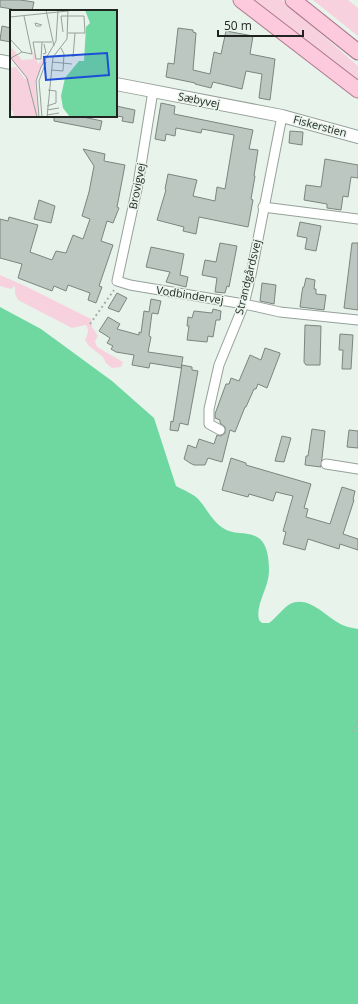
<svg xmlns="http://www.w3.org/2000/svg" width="358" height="1004" viewBox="0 0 358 1004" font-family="'Open Sans',sans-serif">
<rect width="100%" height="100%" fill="#e7f3eb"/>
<g fill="#f7d2de">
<polygon points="252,0 282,0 290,7 358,66 358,84 282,22"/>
<polygon points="313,0 348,0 358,8 358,36"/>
<path d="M0 275 25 286 91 319 92 327 98 336 95 341 97 347 123 362 121 367 112 368 106 363 103 357 89 346 85 340C87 335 90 330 86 325L72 328 18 300 15 294V286L11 289 0 286Z"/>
</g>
<path fill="#6fd8a1" d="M0 307 41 329 112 381 154 418 176 486C183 490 194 494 199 500 207 509 212 521 223 528 234 536 249 530 260 539 268 546 269 561 269 571 269 588 255 604 259 620L262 623H269C276 618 283 608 290 604 307 595 324 614 337 622 343 626 351 628 358 629V1004H0Z"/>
<g fill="#bbc7c0" stroke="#7b867f">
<polygon points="0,0 20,0 34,2 32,11 11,11 12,9 0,7"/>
<polygon points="2,26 11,28 11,42 0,40"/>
<polygon points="178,28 193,30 193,32 196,33 193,70 210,74 214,52 221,54 226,31 253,36 250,54 275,59 270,100 259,98 262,74 246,71 242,89 213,82 211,88 195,84 195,83 166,77 168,63 174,64"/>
<polygon points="161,103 175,106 174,114 253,130 249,149 258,150 254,176 255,176 251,199 253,200 248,227 199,217 196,234 183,231 184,227 157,220 166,190 165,189 168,174 197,180 193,196 215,201 217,187 225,189 234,135 202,129 201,133 176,128 175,136 166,134 165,141 155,139"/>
<polygon points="116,106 135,110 133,123 122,121 123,117 116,116"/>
<polygon points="54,116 83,116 83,117 102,121 100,130 54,121"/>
<polygon points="290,131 303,132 302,145 289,143"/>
<polygon points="83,149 105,154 104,161 125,165 117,207 119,208 113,223 107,221 101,241 113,245 99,286 102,287 96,303 88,300 90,293 68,285 66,291 54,286 52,291 18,278 22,264 0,258 0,219 8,221 9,217 38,225 30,252 52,260 56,251 66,253 73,235 83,239 90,219 82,216 89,192 94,166"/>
<polygon points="325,159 358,165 358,178 351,177 348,197 343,196 341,210 327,208 327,204 304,200 306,185 321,187"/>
<polygon points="39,200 55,206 51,223 34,219"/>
<polygon points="300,222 321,226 316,251 305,249 307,238 297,236"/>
<polygon points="220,243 237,246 229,287 227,286 225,293 215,292 217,278 202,275 205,260 216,262"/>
<polygon points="352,243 358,243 358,310 344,308"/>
<polygon points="151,247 184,254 180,275 188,277 186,287 166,282 170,272 146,267"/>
<polygon points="306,278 315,280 314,289 316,289 316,294 326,295 324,310 300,307 302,292 303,287 304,287"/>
<polygon points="262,283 276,285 274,304 260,301"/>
<polygon points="117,293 127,298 119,312 108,308"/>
<polygon points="151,299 161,301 158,314 152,313 149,336 151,337 148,352 183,357 181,368 150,363 149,368 132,365 134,355 116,352 111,349 113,346 107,343 110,338 99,331 108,317 120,324 117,329 139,335 139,332 141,333 144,311 149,312"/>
<polygon points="213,309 221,311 220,320 216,320 213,337 208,336 207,342 187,340 189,326 187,326 188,317 192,318 194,311 212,313"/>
<polygon points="305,325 321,326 320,365 306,365 304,362"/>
<polygon points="340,334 353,335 351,369 342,369 343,350 339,350"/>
<polygon points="265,348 280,353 280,354 267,388 258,384 256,389 254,389 246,407 245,407 235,432 230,430 222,462 208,458 205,465 194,465 190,463 184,459 188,445 196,448 199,439 214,444 217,435 221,436 225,433 225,427 220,423 220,420 215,418 215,414 226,384 229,384 231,378 239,381 250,355 261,360"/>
<polygon points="182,365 192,367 192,370 198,371 188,425 180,423 178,431 170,430 171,421 173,422"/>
<polygon points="312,429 325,431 321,467 305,465 306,456 308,456"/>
<polygon points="349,430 358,431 358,448 347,447"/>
<polygon points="282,436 291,438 284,462 275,461"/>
<polygon points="231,458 246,463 246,465 311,484 304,508 308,509 306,517 330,524 342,487 355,491 353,500 354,500 343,534 358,539 358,550 340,544 339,549 308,539 305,550 283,544 286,532 283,531 293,496 276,492 273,501 249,494 248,497 222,490"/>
</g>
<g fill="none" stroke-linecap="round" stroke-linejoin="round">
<g stroke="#96a19b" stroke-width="11">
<g id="minor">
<polyline points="153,91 138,184 117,281 130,285 244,304 280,312 358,320"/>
<polyline points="263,207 358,219"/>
<polyline points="220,430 209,424 209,409 219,365 244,304 251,275 282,116"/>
<polyline points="326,464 358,469"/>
</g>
</g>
<g stroke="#96a19b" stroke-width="14">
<g id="tertiary">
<polyline points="0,61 11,63"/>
<polyline points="116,84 282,116 358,137"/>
</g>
</g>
<g stroke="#ae788c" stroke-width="17">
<g id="primary">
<polyline points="241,0 358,90"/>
<polyline points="293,0 358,52"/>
</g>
</g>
<g stroke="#a7b1ab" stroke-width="2" stroke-dasharray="2 3" stroke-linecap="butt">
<polyline points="90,324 114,290"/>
<polyline points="353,732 358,720"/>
</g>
<use href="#minor" stroke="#fff" stroke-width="9"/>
<use href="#tertiary" stroke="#fff" stroke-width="12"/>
<use href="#primary" stroke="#fdc9dc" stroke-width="15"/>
</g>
<g text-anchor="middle" stroke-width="3" stroke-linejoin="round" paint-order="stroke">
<g font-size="11" fill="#1f2421" stroke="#e7f3eb">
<text transform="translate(199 100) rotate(11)" y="4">Sæbyvej</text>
<text transform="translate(320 126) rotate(15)" y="4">Fiskerstien</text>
<text transform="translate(137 186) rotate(-79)" y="4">Brovigvej</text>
<text transform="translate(248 277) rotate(-76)" y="4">Strandgårdsvej</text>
<text transform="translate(190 295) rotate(9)" y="4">Vodbindervej</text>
</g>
</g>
<g transform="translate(10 10)">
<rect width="107" height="107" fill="#e7f3eb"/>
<path d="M0 36 12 50 23 49 22 40 28 54 37 44 25 71 28 107H4L3 101 0 100V58L6 57 15 69 17 68 0 48Z" fill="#f7d2de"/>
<path d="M75 0H107V107H60L53 98 51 86 55 68 69 51H74L76 17 80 13Z" fill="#6fd8a1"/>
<path fill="none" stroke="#97a09a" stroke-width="1" d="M36 0 44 36M0 7 58 1M31 16H26L25 13 32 15M53 22 51 6H74M58 23H75L74 6M0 29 12 42 22 44 14 6M23 32 26 49H31L32 32M23 32H42M12 42 1 48 17 68 27 107M33 44 36 43 34 34M63 47 65 23M42 52 62 54M41 60 53 61 54 44 51 38M37 96 46 93V81L38 80M37 100 49 98M37 105 49 103M29 107 26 71 31 57 46 31 48 0M32 107 29 71 36 52M37 107 43 47 57 29 58 0"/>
<path fill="#1d4ed8" fill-opacity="0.15" stroke="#1d4ed8" stroke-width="2" d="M97 43 99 65 36 70 34 47Z"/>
<rect width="107" height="107" fill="none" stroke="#1f2421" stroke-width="2"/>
</g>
<path d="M218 30v6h85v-6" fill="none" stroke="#1f2421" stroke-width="2"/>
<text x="224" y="30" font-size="12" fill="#1f2421" stroke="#e7f3eb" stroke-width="3" paint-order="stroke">50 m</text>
</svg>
